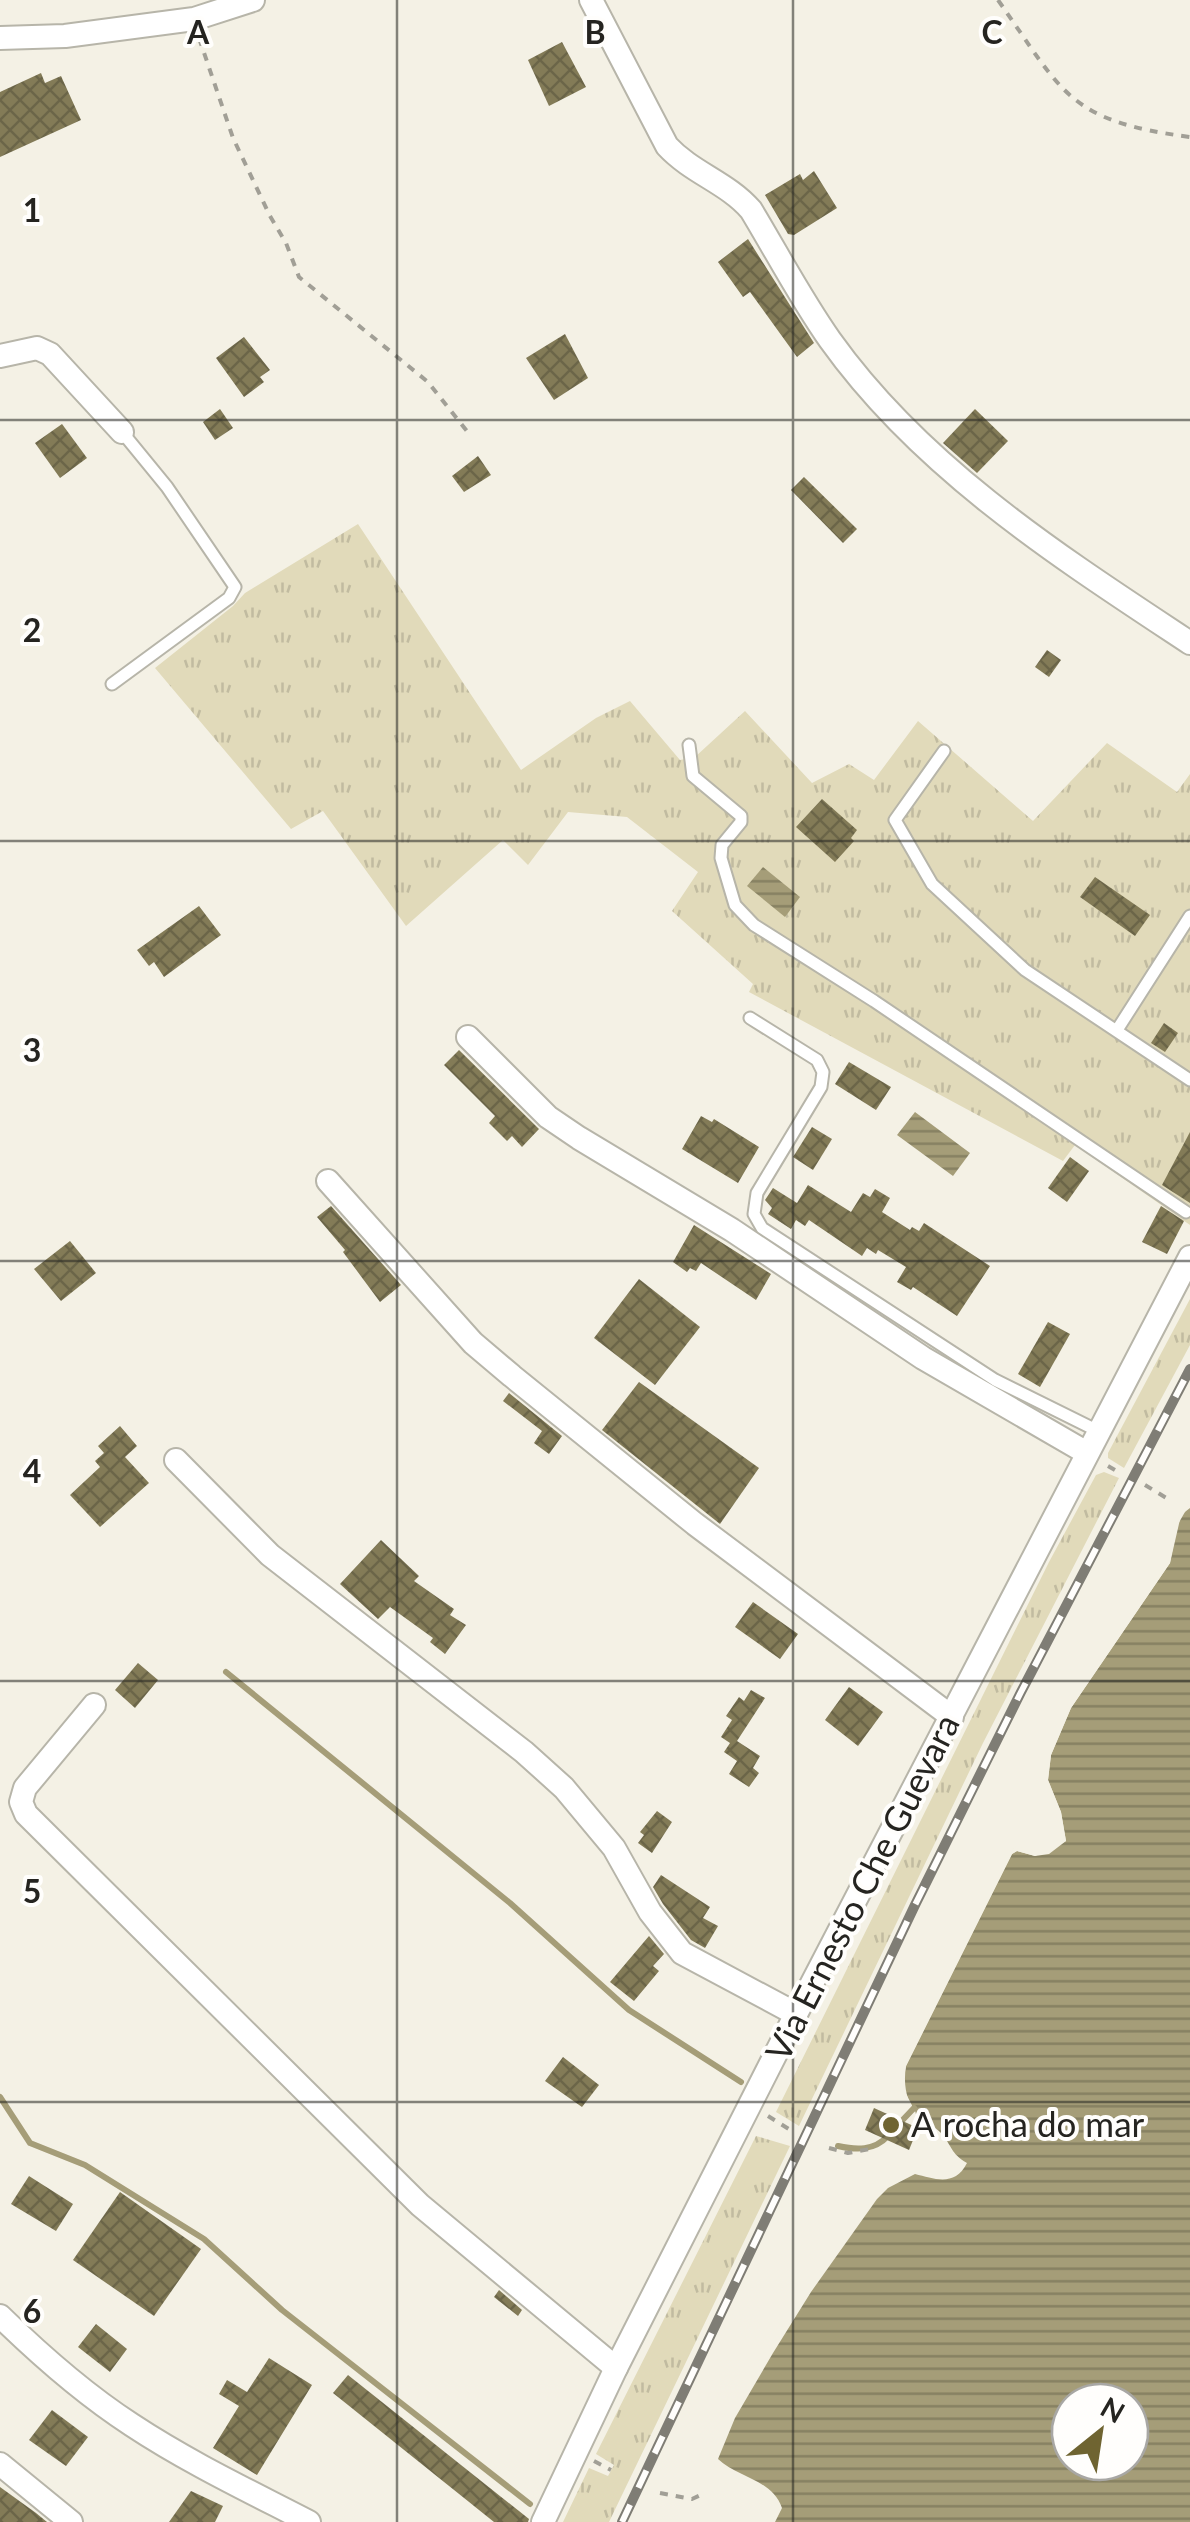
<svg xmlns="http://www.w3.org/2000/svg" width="1190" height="2522" viewBox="0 0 1190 2522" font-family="Lato,sans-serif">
<defs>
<pattern id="grass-tufts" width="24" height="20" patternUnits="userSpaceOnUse" patternTransform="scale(2.5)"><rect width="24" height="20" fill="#e1daba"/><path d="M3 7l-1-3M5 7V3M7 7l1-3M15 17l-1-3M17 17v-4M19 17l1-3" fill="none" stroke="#c1bba0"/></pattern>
<pattern id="water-rules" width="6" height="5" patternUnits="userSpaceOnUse" patternTransform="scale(2.5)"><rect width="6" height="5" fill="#a59d78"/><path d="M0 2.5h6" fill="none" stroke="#868062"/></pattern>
<pattern id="building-cross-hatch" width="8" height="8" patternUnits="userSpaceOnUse" patternTransform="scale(2.5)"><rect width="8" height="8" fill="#837b57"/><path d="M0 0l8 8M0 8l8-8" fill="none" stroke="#6b6548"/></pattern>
</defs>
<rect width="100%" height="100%" fill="#f4f1e5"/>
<g fill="url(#grass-tufts)">
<polygon points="358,524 521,770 596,718 630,701 680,760 695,757 745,711 812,783 849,764 874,780 918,721 1033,821 1107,743 1177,792 1190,774 1190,1225 1075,1145 1063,1161 749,992 753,984 672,911 698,872 627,817 568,812 528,865 503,840 406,926 323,811 291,829 155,668 233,606 245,593"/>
<polygon points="1190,1299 1190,1345 1124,1468 1108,1458 1108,1453"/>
<polygon points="1104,1472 1119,1478 983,1743 799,2126 776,2112 1049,1562 1096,1475"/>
<polygon points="756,2136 790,2146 609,2522 563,2522 589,2468 608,2476 614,2465 596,2454"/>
</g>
<g fill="url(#water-rules)" fill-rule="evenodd">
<polygon points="763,867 800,897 785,917 747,886"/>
<polygon points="915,1112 970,1153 953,1176 897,1135"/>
<path d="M1190 1508V2522H775L782 2508C772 2479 738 2478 718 2459L735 2418 773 2353 811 2292 877 2199 888 2188 915 2174C935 2179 955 2187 967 2163 950 2153 953 2147 941 2133 935 2126 927 2126 921 2120 906 2104 903 2085 906 2066L1012 1854 1017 1851 1035 1856 1066 1841 1061 1812 1048 1780 1051 1755 1071 1708 1170 1563 1181 1515ZM1070 2402H1130V2462H1070Z"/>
</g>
<polygon fill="#f4f1e5" points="1190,1503 1177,1526 1170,1563 1071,1708 1051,1755 1048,1780 1061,1812 1066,1841 1049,1854 1035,1856 1017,1851 1012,1854 906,2066 902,2086 917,2115 898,2088 901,2064 1008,1852 1017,1846 1036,1851 1047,1849 1061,1839 1056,1813 1043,1781 1047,1754 1067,1706 1166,1560 1176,1513"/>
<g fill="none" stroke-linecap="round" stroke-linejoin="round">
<g stroke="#a59d78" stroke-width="6">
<polyline points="226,1672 510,1903 629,2010 741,2082"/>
<polyline points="0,2097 30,2143 85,2165 204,2239 282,2310 530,2504"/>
<polyline points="896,2127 914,2108"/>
<path d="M838 2146C856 2150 874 2151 888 2136"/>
</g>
</g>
<g fill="url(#building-cross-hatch)">
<polygon points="562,42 586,87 549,106 528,60"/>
<polygon points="41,73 45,83 61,76 81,120 0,157 0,92"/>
<polygon points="814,171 837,208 794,235 788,234 765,195 800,174 803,180"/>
<polygon points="748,239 814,343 797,357 750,292 743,297 718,262"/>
<polygon points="565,334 588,378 554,400 526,358"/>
<polygon points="244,337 270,370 260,377 264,382 244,397 216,358"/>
<polygon points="220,409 233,428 215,440 203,422"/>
<polygon points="975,409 1008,441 977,473 943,443"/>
<polygon points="62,424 87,458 60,478 35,443"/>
<polygon points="478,456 491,475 464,492 452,476"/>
<polygon points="804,477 857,529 843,543 791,490"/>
<polygon points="1047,650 1061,660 1049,677 1035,667"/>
<polygon points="822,799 857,830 851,838 854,841 835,862 796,827"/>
<polygon points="1095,877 1150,915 1135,936 1080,897"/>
<polygon points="199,906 221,935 164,977 154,962 149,966 137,950"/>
<polygon points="1164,1023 1178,1033 1165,1052 1151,1043"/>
<polygon points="459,1050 539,1129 522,1147 512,1136 507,1141 489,1123 495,1116 444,1065"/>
<polygon points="849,1062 891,1087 876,1110 835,1084"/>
<polygon points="701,1116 712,1122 714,1119 759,1147 738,1183 682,1149"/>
<polygon points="812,1127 832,1139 813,1170 793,1157"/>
<polygon points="1190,1132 1190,1203 1162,1185"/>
<polygon points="1070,1157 1089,1171 1067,1202 1048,1188"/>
<polygon points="808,1185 851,1212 863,1193 870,1197 875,1189 890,1198 882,1212 910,1230 912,1227 919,1231 924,1223 990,1266 957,1316 913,1287 911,1290 897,1282 906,1267 878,1250 876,1254 867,1248 862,1256 809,1220 805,1226 796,1220 791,1229 768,1214 772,1208 765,1200 773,1188 797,1203"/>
<polygon points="331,1206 401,1285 380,1302 343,1252 345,1250 317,1217"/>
<polygon points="1161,1206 1184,1221 1167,1254 1142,1242"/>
<polygon points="694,1225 771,1274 756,1300 701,1263 696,1271 690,1268 687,1272 673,1262"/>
<polygon points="70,1241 96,1273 61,1301 34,1269"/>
<polygon points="639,1279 700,1327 655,1385 594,1338"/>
<polygon points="1048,1322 1070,1334 1040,1387 1018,1374"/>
<polygon points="639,1382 759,1468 720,1524 602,1430"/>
<polygon points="509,1393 562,1436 549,1454 534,1443 542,1431 503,1401"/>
<polygon points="120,1426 137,1446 125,1457 149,1483 100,1527 70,1495 100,1467 95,1461 104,1453 98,1446"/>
<polygon points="381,1540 419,1576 414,1581 454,1609 450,1615 466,1625 445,1654 430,1642 433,1638 390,1607 378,1619 340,1584"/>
<polygon points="753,1602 798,1634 780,1659 735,1627"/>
<polygon points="138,1663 158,1680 135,1708 115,1690"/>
<polygon points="849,1687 883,1712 858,1746 825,1720"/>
<polygon points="751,1690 765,1698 737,1741 760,1756 753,1768 759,1773 749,1787 729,1774 737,1761 724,1752 730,1743 721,1737 732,1720 726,1716 739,1697 744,1701"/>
<polygon points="657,1811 672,1822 652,1853 638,1843 644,1835 640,1832"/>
<polygon points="661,1875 710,1907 703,1918 718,1926 705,1948 691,1940 663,1904 653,1887"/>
<polygon points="649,1936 664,1954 653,1966 659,1971 634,2001 610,1982"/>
<polygon points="563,2057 599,2085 582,2107 545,2081"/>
<polygon points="874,2108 918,2128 909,2150 865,2130"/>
<polygon points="29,2176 73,2204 56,2231 11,2204"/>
<polygon points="120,2192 201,2249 154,2316 73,2260"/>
<polygon points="499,2290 522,2310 518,2316 494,2297"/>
<polygon points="96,2324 127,2349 110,2372 78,2347"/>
<polygon points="269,2358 312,2385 257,2475 213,2448 239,2406 219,2394 227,2380 247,2392"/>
<polygon points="348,2375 529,2519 528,2522 494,2522 333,2393"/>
<polygon points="52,2410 88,2437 66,2466 29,2440"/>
<polygon points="0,2487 36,2513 47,2522 0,2522"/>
<polygon points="191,2491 223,2506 215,2522 169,2522"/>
</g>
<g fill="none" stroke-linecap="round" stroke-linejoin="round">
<g stroke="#b7b5a9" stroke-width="15">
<g id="service">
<polyline points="112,684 229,598 235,587 167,487 122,432"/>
<polyline points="689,745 693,776 741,816 741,822 722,845 721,858 735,905 754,925 874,1001 1186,1212"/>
<polyline points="944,751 895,820 932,884 1025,970 1190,1080"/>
<polyline points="750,1018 817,1060 823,1072 821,1087 757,1193 754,1214 762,1228 995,1380 1098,1431"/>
<polyline points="1117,1030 1190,916"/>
</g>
</g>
<g stroke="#b7b5a9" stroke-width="26">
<g id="minor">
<path d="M591 0 667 146C692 173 728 183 751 210 777 253 801 299 830 340 922 469 1060 557 1190 643"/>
<polyline points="0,38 65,36 194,19 253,0"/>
<polyline points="0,356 37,348 50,354 122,432"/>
<polyline points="468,1037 548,1117 579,1138 732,1230 923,1358 1087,1453"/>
<polyline points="328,1181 473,1343 512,1376 695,1524 952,1717"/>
<polyline points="176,1460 270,1555 524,1752 564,1788 614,1848 650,1912 682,1953 796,2014"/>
<polyline points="94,1705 25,1788 21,1802 26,1814 420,2205 616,2368"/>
<path d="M0 2316C40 2355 84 2394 132 2425 188 2462 249 2491 309 2522"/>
<polyline points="0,2464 71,2522"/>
<polyline points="543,2522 616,2368 796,2014 1190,1257"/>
</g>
</g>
<g stroke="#a19f96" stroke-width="4" stroke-dasharray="8 8" stroke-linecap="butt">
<path d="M998 0C1064 94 1068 121 1190 137"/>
<polyline points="199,38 233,138 270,216 286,243 299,277 428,382 470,435"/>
<polyline points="1108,1466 1120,1473"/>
<polyline points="1145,1485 1168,1499"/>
<polyline points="768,2116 792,2131"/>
<polyline points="829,2148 848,2153 870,2149"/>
<polyline points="594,2461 611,2470"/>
<polyline points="660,2493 692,2499 705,2493"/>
</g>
<use href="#service" stroke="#fff" stroke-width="11"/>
<use href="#minor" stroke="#fff" stroke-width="22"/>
<g stroke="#7f7d75" stroke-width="10">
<polyline id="rail" points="622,2522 915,1905 1021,1692 1190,1369"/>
</g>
<use href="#rail" stroke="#fffefc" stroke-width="6" stroke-dasharray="19" stroke-linecap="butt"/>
</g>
<path fill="none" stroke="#252420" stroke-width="2.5" stroke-opacity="0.55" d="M397 0V2522M793 0V2522M0 420H1190M0 841H1190M0 1261H1190M0 1681H1190M0 2102H1190"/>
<circle fill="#6f6431" stroke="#fffefc" stroke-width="4" cx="891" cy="2125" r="10"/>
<g text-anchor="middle" stroke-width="8" stroke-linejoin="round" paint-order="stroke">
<g font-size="35" fill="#252420" stroke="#fffefc">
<text transform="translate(863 1888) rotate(-63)" y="12">Via Ernesto Che Guevara</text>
</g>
<g font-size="35" fill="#252420" stroke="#fffefc" text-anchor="start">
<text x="911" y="2137">A rocha do mar</text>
</g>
</g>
<g font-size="32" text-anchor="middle" font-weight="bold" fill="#252420" stroke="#fffefc" stroke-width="8" stroke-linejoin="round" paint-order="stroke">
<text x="198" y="44">A</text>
<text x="595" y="44">B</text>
<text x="992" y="44">C</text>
<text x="32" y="222">1</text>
<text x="32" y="642">2</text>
<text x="32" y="1062">3</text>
<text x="32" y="1483">4</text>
<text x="32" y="1903">5</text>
<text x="32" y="2323">6</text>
</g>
<g transform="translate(1100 2432) rotate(30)"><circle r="48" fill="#fffefc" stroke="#a8a7a4" stroke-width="2.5"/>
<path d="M0-8L18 38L0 25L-18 38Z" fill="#6f6431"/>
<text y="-15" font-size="28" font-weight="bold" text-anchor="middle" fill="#252420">N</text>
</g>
</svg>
